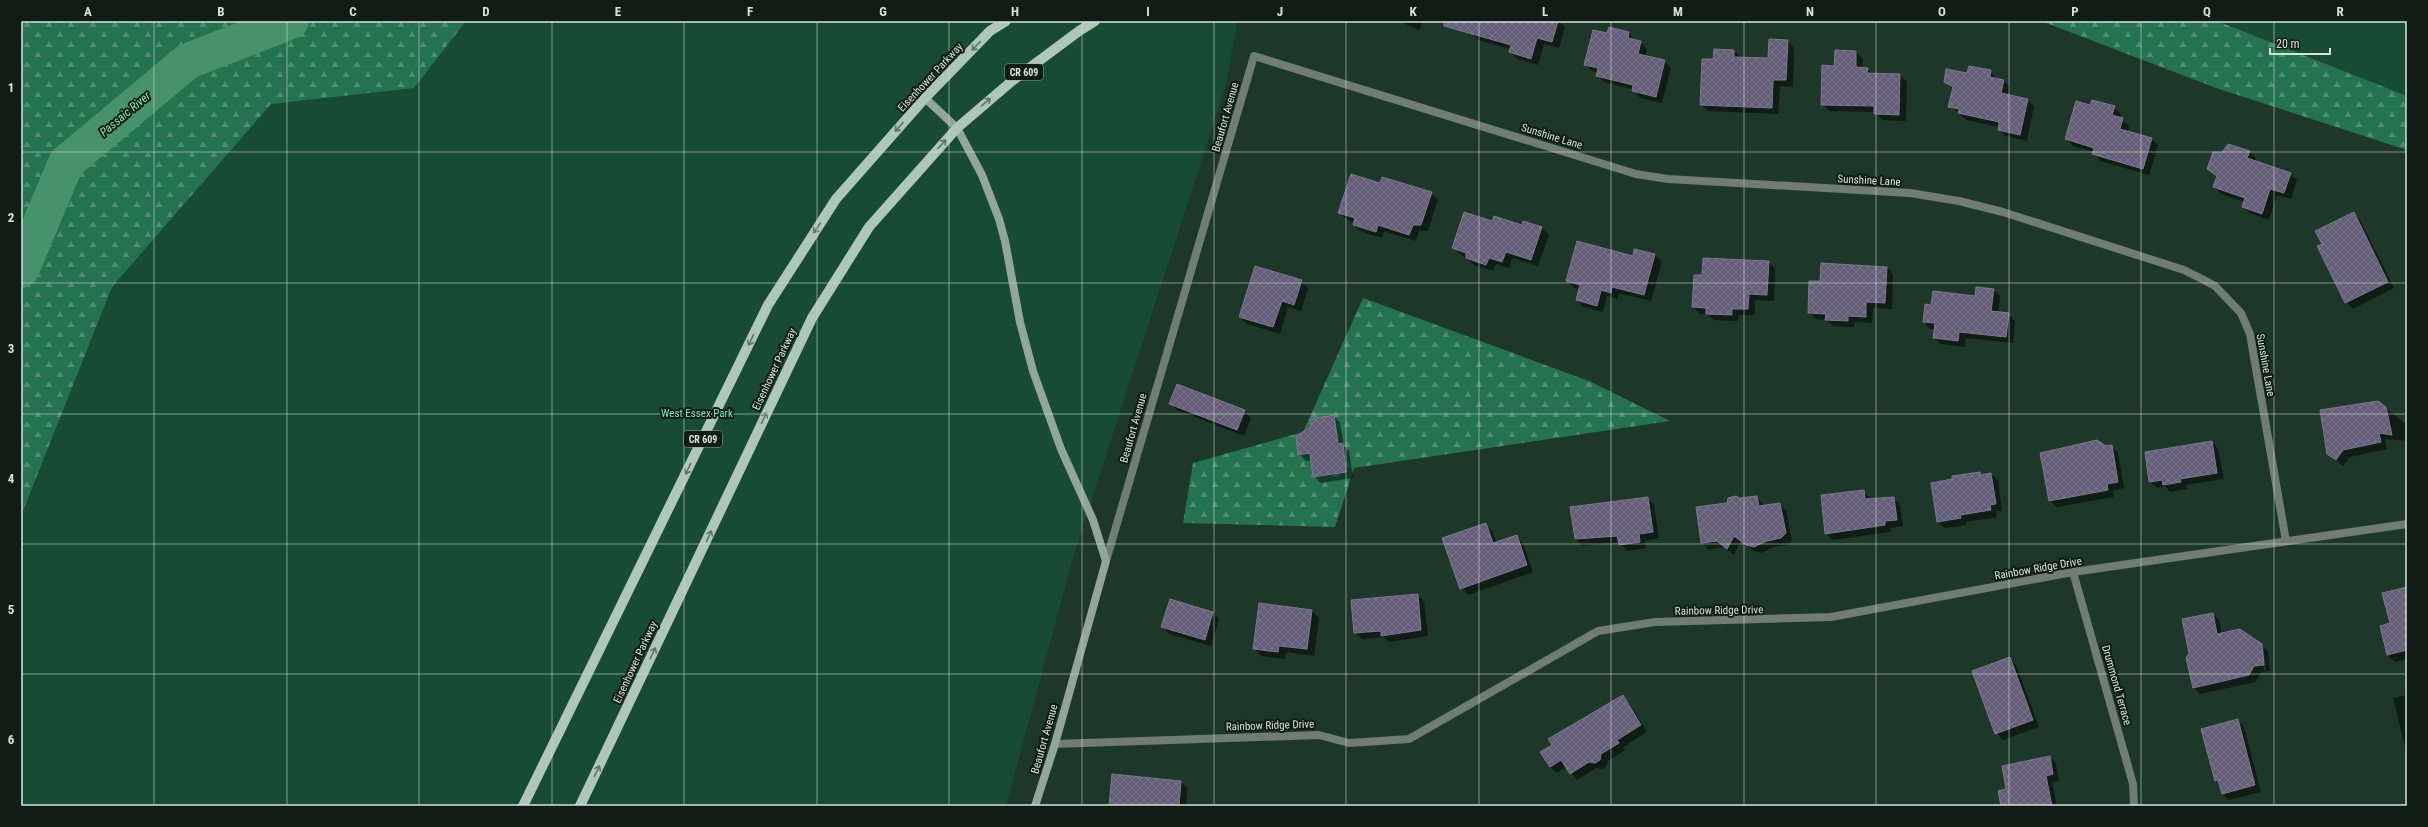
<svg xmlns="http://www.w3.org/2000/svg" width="2428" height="827" viewBox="0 0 2428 827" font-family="'Roboto Condensed',sans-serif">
<defs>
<pattern id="forest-firs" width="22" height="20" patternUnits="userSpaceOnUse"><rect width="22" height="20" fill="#25734e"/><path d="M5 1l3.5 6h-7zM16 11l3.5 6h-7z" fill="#4e8d6f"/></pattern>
<pattern id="building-cross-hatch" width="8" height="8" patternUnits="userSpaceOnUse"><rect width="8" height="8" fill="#655e78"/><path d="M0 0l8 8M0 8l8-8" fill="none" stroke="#7a758b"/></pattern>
</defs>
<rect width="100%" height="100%" fill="#1d3729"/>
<g fill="url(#forest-firs)">
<polygon points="21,21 662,21 21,806"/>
<polygon points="2041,21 2376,21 2407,61 2407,150 2216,88"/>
<polygon points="1363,298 1589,381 1670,421 1354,468 1335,527 1183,523 1193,463 1303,432"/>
</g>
<g fill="#174c33">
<polygon points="466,21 1237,21 1226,85 1074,554 1006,806 21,806 21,516 112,287 271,104 414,88"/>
<polygon points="2217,21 2407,21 2407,96"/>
</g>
<g fill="#0007" fill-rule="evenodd">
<polygon points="1398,21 1423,21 1419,30"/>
<polygon points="1473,21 1558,21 1565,27 1559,48 1544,44 1538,65 1517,59 1510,52 1511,49 1478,40 1471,33"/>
<path d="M1629 33 1635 41 1640 42 1647 49 1645 57 1664 61 1671 68 1662 103 1640 98 1633 89 1604 82 1598 75V73L1592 71 1585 64 1608 34ZM1639 45H1641L1637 59Z"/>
<polygon points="1788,41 1794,48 1793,87 1780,86 1778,114 1708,111 1701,104 1714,60 1734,51 1740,57 1769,59"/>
<polygon points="1835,51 1856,52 1863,59 1862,68 1867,69 1873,75 1900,75 1907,82 1906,121 1882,120 1875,112 1829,111 1822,104 1835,67"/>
<polygon points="1990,71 1997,79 2004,81 2010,87 2008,96 2027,100 2034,106 2027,141 2005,136 1999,129 1999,127 1966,120 1950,106 1953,89 1945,82 1968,75"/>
<polygon points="2091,107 2114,107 2121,114 2119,118 2129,126 2128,132 2151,139 2158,145 2149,175 2100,161 2094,152 2073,146 2066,139"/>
<polygon points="2249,151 2256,158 2255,162 2290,174 2297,180 2291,199 2277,195 2269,220 2250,213 2243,207 2245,202 2221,194 2214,187 2218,178 2208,169"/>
<polygon points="1381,184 1431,193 1438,200 1428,231 1419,231 1416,241 1384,231 1382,238 1360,231 1354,225 1354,222 1346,219 1340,213"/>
<polygon points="2354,214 2360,220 2394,288 2353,309 2346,302 2323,244"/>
<polygon points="1493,222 1522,226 1524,222 1542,228 1549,235 1538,266 1512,258 1509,268 1496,264 1493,271 1474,265 1453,248"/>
<polygon points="1635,250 1655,255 1662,262 1651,301 1619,293 1617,299 1607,296 1603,312 1584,307 1577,300 1580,289 1574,288 1567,281 1633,257"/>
<polygon points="1769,262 1775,269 1774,301 1755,300 1755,315 1739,315 1738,321 1714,320 1707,314 1700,314 1693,307 1703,276"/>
<polygon points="1887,268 1893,274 1892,309 1873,308 1872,323 1855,322 1854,327 1833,326 1826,320 1816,319 1809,312 1821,282"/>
<polygon points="1301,281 1308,288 1301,311 1288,307 1280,334 1247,324 1240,317"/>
<polygon points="1994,290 2000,296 1998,313 2008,314 2015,321 2013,343 1966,338 1965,347 1941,344 1934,338 1935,329 1930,329 1924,322 1932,306 1976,297"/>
<polygon points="2378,402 2407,425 2407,441 2385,439 2387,449 2350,457 2343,466 2328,453"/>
<polygon points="1170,404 1244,411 1251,418 1244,436 1177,410"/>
<polygon points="1334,416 1340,423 1344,446 1349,451 1353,478 1321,483 1314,476 1312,460 1306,461 1299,454"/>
<polygon points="2212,442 2218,449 2224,479 2187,485 2187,489 2170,492 2165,486 2157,488 2150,481"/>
<polygon points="2111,446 2118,453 2124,488 2113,491 2114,497 2057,507 2050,501 2106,447"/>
<polygon points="1991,474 1998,480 2002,511 1996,511 1997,517 1966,522 1967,525 1945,528 1938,522 1953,477"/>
<polygon points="1863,491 1870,499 1894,498 1900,505 1903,526 1891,528 1891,532 1833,540 1826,534"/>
<polygon points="1757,497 1764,506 1780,504 1786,511 1792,540 1788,545 1774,547 1761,553 1754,551 1741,541 1734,555 1725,547 1709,550 1702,543 1697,508"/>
<polygon points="1647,498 1654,505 1659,538 1645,541 1646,548 1627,551 1620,542 1582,546 1576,539"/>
<polygon points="1485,524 1492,531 1497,543 1516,536 1523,543 1533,572 1468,595 1461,588"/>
<polygon points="2407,588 2407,659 2395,662 2388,655 2381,626 2391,624"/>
<polygon points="1418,595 1424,602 1428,636 1389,642 1384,637 1362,639 1355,632"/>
<polygon points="1260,604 1312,611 1319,618 1314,656 1286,652 1285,659 1261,656 1255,649"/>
<polygon points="1213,612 1219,619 1211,646 1169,634 1162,627"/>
<polygon points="2212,614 2219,620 2222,634 2261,645 2264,670 2266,670 2263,646 2268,651 2270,671 2261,672 2256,682 2200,694 2194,688"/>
<polygon points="2010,658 2016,665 2039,727 2003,740 1996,733"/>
<polygon points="2407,695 2407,755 2393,698"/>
<polygon points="1623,696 1629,703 1647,732 1623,747 1625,750 1608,761 1606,767 1602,769 1596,768 1577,780 1567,767 1557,773 1550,767 1553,745"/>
<polygon points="2237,720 2244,727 2261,792 2229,800 2223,794 2220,785 2216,780"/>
<polygon points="2050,757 2056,764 2059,781 2052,782 2057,806 2002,806 2008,790"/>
<polygon points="1181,782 1187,788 1186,806 1110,806"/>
</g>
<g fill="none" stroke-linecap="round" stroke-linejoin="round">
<polyline stroke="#47926b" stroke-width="36" points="21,270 66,163 188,61 291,21"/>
</g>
<g fill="url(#building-cross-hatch)" stroke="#7e7691">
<polygon points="1444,21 1558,21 1552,42 1537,38 1531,59 1509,52 1511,45 1444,26"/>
<polygon points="1609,27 1629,32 1628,38 1641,41 1638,54 1665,60 1656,97 1632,91 1633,85 1596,76 1598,68 1584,65 1593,30 1607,33"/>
<polygon points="1769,39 1788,40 1786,80 1773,80 1772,108 1700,105 1702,59 1713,59 1714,49 1734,50 1734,57 1768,58"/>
<polygon points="1835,50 1856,51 1856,67 1868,68 1867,73 1900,74 1899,115 1874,114 1874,106 1821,105 1822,65 1834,66"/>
<polygon points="1969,66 1991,70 1990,77 2004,80 2001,93 2028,99 2020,135 1998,130 1999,122 1958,113 1959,109 1948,107 1953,87 1944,82 1946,69 1967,73"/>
<polygon points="2092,100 2115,106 2112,115 2123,118 2120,129 2152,138 2143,169 2092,154 2094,148 2065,139 2076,101 2090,105"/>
<polygon points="2228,144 2250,151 2247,158 2291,173 2284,193 2270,189 2262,214 2242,207 2245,198 2213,187 2217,176 2207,169 2213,152 2222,152"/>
<polygon points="1351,174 1380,183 1382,177 1432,192 1421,225 1413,225 1409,235 1378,225 1376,232 1353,225 1355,218 1338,213"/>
<polygon points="1464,212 1492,221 1494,216 1522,225 1523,221 1542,227 1531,260 1506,252 1502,262 1489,258 1486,265 1466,258 1466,253 1452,248"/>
<polygon points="2354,212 2388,282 2345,303 2317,246 2322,244 2315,231"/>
<polygon points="1577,241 1633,256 1634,249 1655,254 1644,295 1612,287 1611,293 1601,290 1597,306 1576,300 1580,285 1566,281"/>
<polygon points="1703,258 1769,261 1767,295 1749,294 1748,309 1732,309 1732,315 1706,314 1706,308 1692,307 1694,275 1702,275"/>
<polygon points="1821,263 1887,267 1885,303 1866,302 1866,317 1848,316 1848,321 1825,320 1826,314 1808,313 1809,281 1820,281"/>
<polygon points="1255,266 1302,280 1294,305 1282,301 1273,327 1239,317"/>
<polygon points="1976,287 1994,289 1991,311 2009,313 2006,337 1959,332 1958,341 1933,338 1935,323 1923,322 1925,304 1931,305 1933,291 1975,296"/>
<polygon points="1177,384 1245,410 1237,430 1169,404"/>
<polygon points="2378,401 2386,407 2392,435 2379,433 2381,442 2343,450 2336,460 2327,454 2320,410"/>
<polygon points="1334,415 1338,444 1343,443 1346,472 1313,477 1310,453 1298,455 1296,436 1311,427 1310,419"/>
<polygon points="2097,440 2106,446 2112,445 2118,482 2107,484 2108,490 2049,501 2040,453"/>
<polygon points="2212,441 2217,473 2180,479 2181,482 2163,485 2162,480 2149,482 2145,452"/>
<polygon points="1980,472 1981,475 1991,473 1996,504 1990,505 1991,510 1960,515 1961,518 1937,522 1931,483 1952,479 1952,476"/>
<polygon points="1864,490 1865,499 1894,497 1897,520 1885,521 1885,525 1825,534 1821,495"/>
<polygon points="1736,496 1739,498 1757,496 1759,506 1780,503 1786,533 1781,538 1767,541 1754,547 1746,545 1734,536 1727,549 1717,541 1701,543 1696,507 1727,503 1728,498"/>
<polygon points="1648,497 1653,532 1639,534 1640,542 1619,545 1617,536 1575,539 1570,507"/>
<polygon points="1486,523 1493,543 1517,535 1527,565 1460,589 1442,538"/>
<polygon points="2407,587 2407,650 2387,655 2380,626 2390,623 2382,593"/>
<polygon points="1418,594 1421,630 1381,636 1381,631 1354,633 1351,600"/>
<polygon points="1170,599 1213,612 1205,640 1161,627"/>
<polygon points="1259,603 1312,610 1307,649 1279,646 1278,652 1253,649"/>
<polygon points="2213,613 2217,634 2240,629 2262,644 2264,665 2254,666 2249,675 2193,688 2186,658 2189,653 2182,619"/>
<polygon points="2010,657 2033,720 1995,734 1972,671"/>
<polygon points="1623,695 1641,725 1617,740 1619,743 1601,754 1600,760 1595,763 1589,762 1570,774 1561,760 1550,767 1540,752 1552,745 1548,739"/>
<polygon points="2238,719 2255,785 2222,794 2218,780 2215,781 2201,729"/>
<polygon points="2050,756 2053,774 2046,776 2052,806 2001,806 1998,791 2006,789 2002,766"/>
<polygon points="1112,774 1181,781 1179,806 1109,806"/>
</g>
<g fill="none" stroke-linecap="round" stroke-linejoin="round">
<g stroke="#707c74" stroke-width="8">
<polyline points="1106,561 1254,56 1636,174 1668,179 1910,193 1959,201 2003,212 2184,270 2200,278 2215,286 2241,313 2250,334 2286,541"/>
<polyline points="2073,572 2133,784 2134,806"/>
<polyline points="1055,744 1319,735 1349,743 1409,739 1598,631 1655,622 1831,617 2073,572 2407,524"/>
</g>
<polyline stroke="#93a69a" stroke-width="8" points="925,98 957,128 982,175 999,219 1005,241 1020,322 1033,371 1061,449 1093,520 1106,561 1055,744 1035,806"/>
<g stroke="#aec7b8" stroke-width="10">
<polyline points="523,806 768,305 836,199 925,98 990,31 1006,21"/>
<polyline points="580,806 812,318 869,227 957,128 1012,81 1079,31 1095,21"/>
</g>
</g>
<defs><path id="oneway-shaft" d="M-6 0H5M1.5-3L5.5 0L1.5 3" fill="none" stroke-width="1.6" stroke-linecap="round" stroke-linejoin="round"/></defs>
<g stroke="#5f7266">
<use href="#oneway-shaft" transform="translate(976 46) rotate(134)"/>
<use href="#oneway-shaft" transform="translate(986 102) rotate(-40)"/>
<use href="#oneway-shaft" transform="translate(899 127) rotate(131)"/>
<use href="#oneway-shaft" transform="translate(942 144) rotate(-48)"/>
<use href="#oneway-shaft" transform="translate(817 228) rotate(123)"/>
<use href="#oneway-shaft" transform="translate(751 340) rotate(116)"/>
<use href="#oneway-shaft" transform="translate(764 418) rotate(-65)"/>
<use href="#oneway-shaft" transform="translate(688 469) rotate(116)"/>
<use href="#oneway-shaft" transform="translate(709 536) rotate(-65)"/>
<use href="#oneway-shaft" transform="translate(653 653) rotate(-65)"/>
<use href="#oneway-shaft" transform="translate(597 771) rotate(-65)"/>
</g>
<path fill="none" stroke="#d5e4db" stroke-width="1" stroke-opacity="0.55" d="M154 21V806M287 21V806M419 21V806M552 21V806M684 21V806M817 21V806M949 21V806M1082 21V806M1214 21V806M1346 21V806M1479 21V806M1611 21V806M1744 21V806M1876 21V806M2009 21V806M2141 21V806M2274 21V806M21 152H2407M21 283H2407M21 414H2407M21 544H2407M21 674H2407"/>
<g text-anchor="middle" stroke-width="4" stroke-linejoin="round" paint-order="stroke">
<g fill="#101c15" stroke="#9aa8a0" stroke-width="1">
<rect x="1005" y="64" width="38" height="16" rx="3"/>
<rect x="684" y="431" width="38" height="16" rx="3"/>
</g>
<g font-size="10" font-weight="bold" fill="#d5e4db">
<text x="1024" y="76">CR 609</text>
<text x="703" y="443">CR 609</text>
</g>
<g font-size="11" fill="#d5e4db" stroke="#101c15">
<text transform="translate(930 77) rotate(-47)" y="4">Eisenhower Parkway</text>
<text transform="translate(1225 117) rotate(-74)" y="4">Beaufort Avenue</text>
<text transform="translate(1552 136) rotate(17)" y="4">Sunshine Lane</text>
<text transform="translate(1869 180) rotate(3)" y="4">Sunshine Lane</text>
<text transform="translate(2266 365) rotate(80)" y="4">Sunshine Lane</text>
<text transform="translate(774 369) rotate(-65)" y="4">Eisenhower Parkway</text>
<text transform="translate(1133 428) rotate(-74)" y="4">Beaufort Avenue</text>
<text transform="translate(2038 568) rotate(-10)" y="4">Rainbow Ridge Drive</text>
<text transform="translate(1719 610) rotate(-1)" y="4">Rainbow Ridge Drive</text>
<text transform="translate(635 662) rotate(-65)" y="4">Eisenhower Parkway</text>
<text transform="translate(2117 685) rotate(74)" y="4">Drummond Terrace</text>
<text transform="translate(1270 725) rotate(-2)" y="4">Rainbow Ridge Drive</text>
<text transform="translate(1044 739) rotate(-74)" y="4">Beaufort Avenue</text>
</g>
<g font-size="11" fill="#82ebb4" stroke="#101c15">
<text x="697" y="417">West Essex Park</text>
</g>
<g font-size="12" font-style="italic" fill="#83ebb4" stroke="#101c15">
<text transform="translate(125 114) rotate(-40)" y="4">Passaic River</text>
</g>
</g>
<rect width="2428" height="827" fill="none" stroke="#101c15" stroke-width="44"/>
<path d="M2270 48v6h60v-6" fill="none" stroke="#d5e4db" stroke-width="2"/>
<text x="2276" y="48" font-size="12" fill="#d5e4db" stroke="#101c15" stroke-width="3" paint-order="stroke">20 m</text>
<rect x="22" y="22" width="2384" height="783" fill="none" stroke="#d5e4db" stroke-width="1.5"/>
<g font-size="13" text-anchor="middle" font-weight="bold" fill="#d5e4db">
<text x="88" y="16">A</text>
<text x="221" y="16">B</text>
<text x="353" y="16">C</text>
<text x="486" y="16">D</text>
<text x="618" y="16">E</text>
<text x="750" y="16">F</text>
<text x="883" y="16">G</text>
<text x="1015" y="16">H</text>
<text x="1148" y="16">I</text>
<text x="1280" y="16">J</text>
<text x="1413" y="16">K</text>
<text x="1545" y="16">L</text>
<text x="1678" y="16">M</text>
<text x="1810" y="16">N</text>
<text x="1942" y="16">O</text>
<text x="2075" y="16">P</text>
<text x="2207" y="16">Q</text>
<text x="2340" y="16">R</text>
<text x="11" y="92">1</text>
<text x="11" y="222">2</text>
<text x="11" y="353">3</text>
<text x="11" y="483">4</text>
<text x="11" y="614">5</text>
<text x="11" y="744">6</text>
</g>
</svg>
